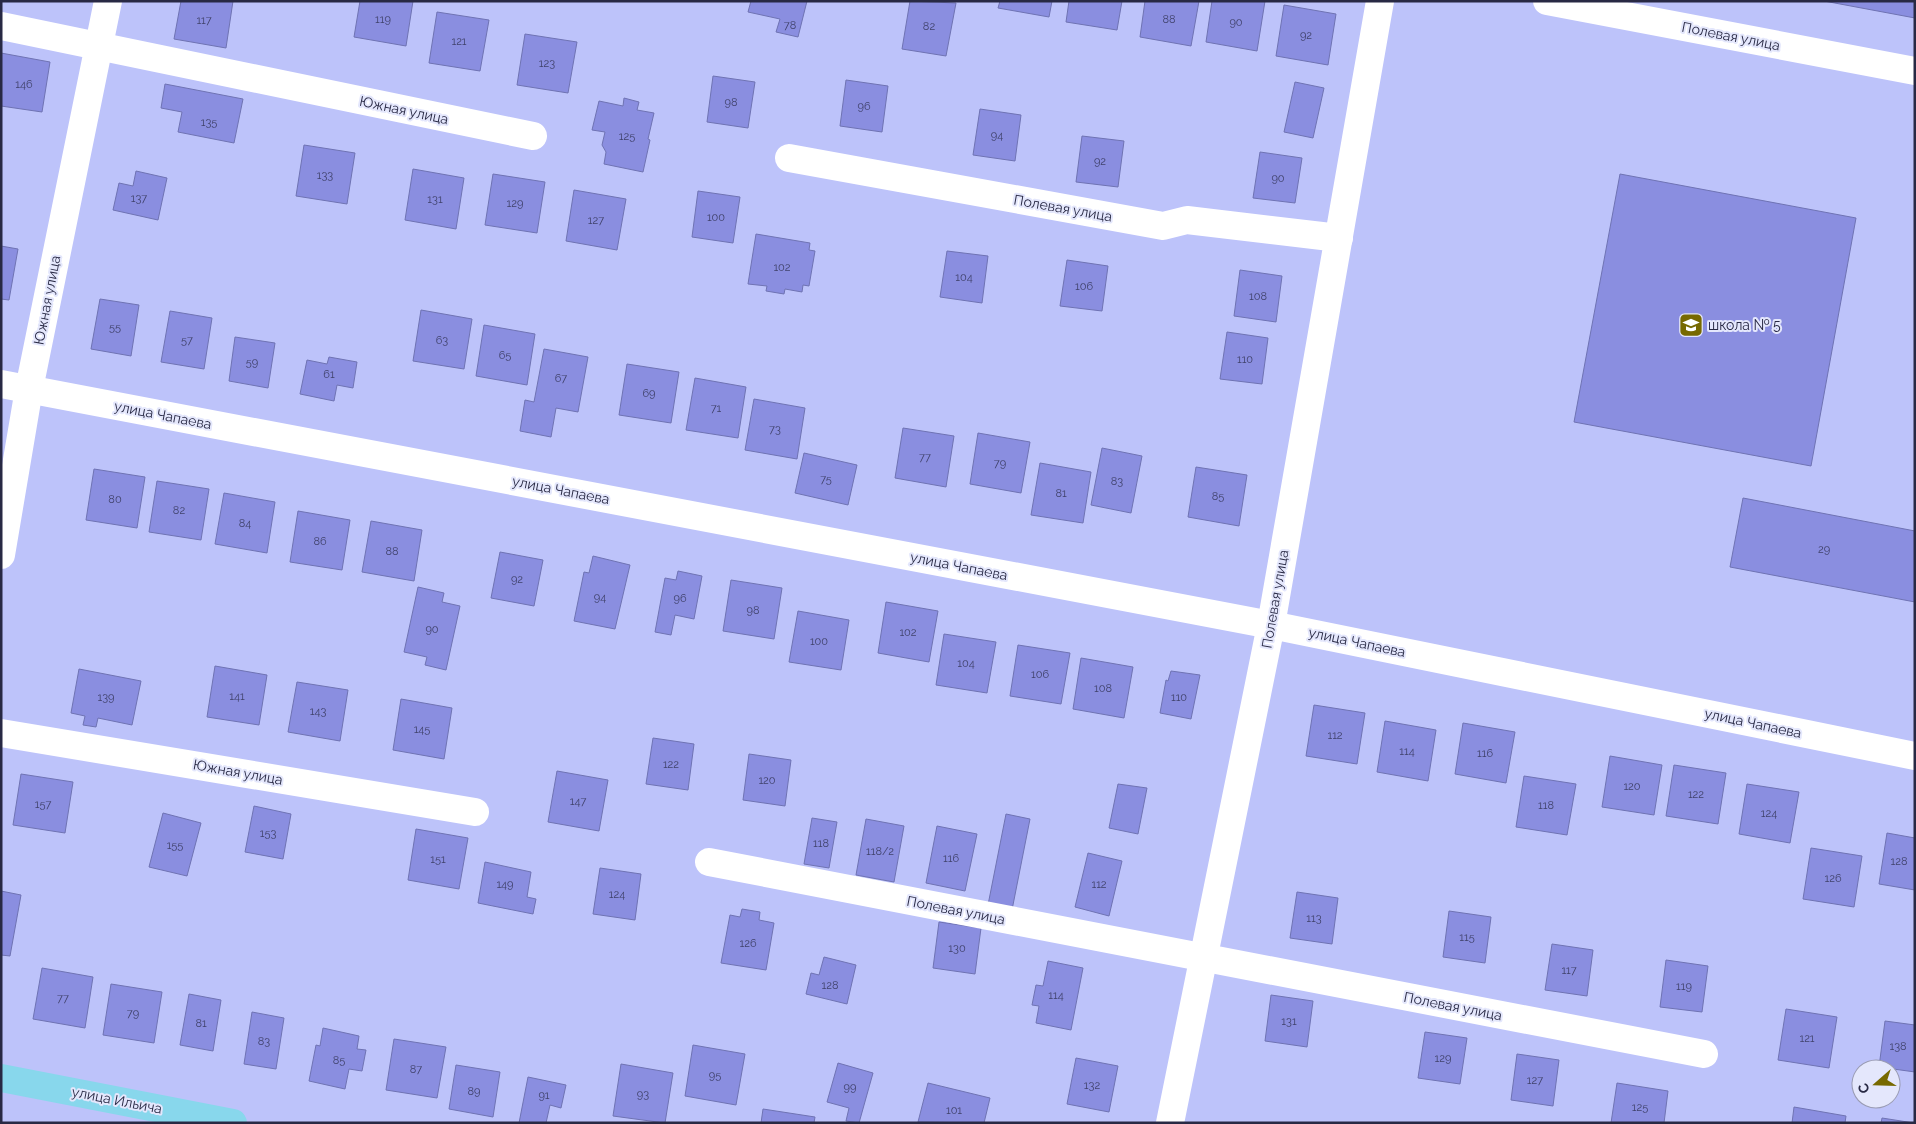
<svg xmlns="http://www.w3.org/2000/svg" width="1916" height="1124" viewBox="0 0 1916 1124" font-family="Raleway,sans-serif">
<rect width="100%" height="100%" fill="#bdc3fa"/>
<g fill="#8a8ee0" stroke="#6f73b3">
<polygon points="181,1 233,1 226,48 174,39"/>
<polygon points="360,1 413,1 406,46 354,37"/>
<polygon points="751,1 807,1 798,37 776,32 780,19 748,12"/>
<polygon points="910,1 956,3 946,56 902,49"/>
<polygon points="1000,1 1052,1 1049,17 998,8"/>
<polygon points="1069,1 1122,1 1117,30 1066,22"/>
<polygon points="1145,1 1199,1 1191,46 1140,37"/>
<polygon points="1212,1 1265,1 1257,51 1206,42"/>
<polygon points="1824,1 1915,1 1915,18"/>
<polygon points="1284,5 1336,14 1328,65 1276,56"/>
<polygon points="437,12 489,20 480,71 429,63"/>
<polygon points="525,34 577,42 568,93 517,85"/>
<polygon points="1,53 50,62 42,112 1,106"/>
<polygon points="713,76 755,82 748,128 707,122"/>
<polygon points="846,80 888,86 882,132 840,126"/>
<polygon points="1295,82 1324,88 1313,138 1284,132"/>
<polygon points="165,84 243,99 234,143 178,132 182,112 161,108"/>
<polygon points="624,98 639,102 637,110 654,113 648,139 650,140 643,172 604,164 606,152 602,145 605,132 592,130 599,101 623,106"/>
<polygon points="980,109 1021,115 1015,161 973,155"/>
<polygon points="1082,136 1124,141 1118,187 1076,182"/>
<polygon points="304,145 355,153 347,204 296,196"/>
<polygon points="1260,152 1302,158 1295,203 1253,198"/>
<polygon points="413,169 464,178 456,229 405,220"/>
<polygon points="136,171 167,178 158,220 113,210 119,183 133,186"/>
<polygon points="493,174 545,182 537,233 485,225"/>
<polygon points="1620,174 1856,218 1811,466 1574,422"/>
<polygon points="574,190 626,199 617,250 566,241"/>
<polygon points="698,191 740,197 733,243 692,237"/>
<polygon points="756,234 810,243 809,250 815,251 809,286 803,285 802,292 785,289 784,294 766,291 767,286 748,284"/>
<polygon points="1,246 18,249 9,300 1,299"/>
<polygon points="947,251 988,256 982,303 940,297"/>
<polygon points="1067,260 1108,266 1102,311 1060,306"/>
<polygon points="1240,270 1282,276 1276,322 1234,316"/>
<polygon points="100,299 139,305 131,356 91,349"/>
<polygon points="421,310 472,319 464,369 413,361"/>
<polygon points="170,311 212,318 204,369 161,362"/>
<polygon points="484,325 535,334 527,385 476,376"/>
<polygon points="1227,332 1268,338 1262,384 1220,379"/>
<polygon points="235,337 275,343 268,388 229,381"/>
<polygon points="544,349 588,357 578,412 556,408 551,437 520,431 525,400 534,402"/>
<polygon points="329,357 357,362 353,388 337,385 334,401 300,394 307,360 327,364"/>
<polygon points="627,364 679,372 671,423 619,415"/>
<polygon points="695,378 746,387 738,438 686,430"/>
<polygon points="754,399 805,408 797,459 745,450"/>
<polygon points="903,428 954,436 946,487 895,478"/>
<polygon points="978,433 1030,442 1021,493 970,484"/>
<polygon points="1102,448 1142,456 1131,513 1091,505"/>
<polygon points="804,453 857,465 848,505 795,493"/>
<polygon points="1040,463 1091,472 1083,523 1031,515"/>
<polygon points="1196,467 1247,475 1239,526 1188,517"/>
<polygon points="94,469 145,477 137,528 86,520"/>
<polygon points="157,481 209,489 201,540 149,532"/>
<polygon points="224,493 275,502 267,553 215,544"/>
<polygon points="1743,498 1915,531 1915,602 1730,567"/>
<polygon points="298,511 350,520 342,570 290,562"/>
<polygon points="371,521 422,530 414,581 362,572"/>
<polygon points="500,552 543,560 534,606 491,598"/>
<polygon points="593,556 630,565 615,629 574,621 584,572 589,573"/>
<polygon points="678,571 702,576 694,619 675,615 671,635 655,632 665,578 676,580"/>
<polygon points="731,580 782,588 774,639 723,631"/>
<polygon points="418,587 444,593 442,602 460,606 446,670 425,665 427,657 404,652"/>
<polygon points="886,602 938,611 929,662 878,653"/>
<polygon points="798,611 849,620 841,670 789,662"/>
<polygon points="944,634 996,642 987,693 936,685"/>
<polygon points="1018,645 1070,653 1061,704 1010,696"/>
<polygon points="1081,658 1133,667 1124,718 1073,709"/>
<polygon points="215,666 267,675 259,725 207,717"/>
<polygon points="79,669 141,681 132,725 98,718 96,727 83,725 85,716 71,713"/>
<polygon points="1171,671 1200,675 1191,719 1160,713 1166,680 1168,681"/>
<polygon points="297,682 348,690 340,741 288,732"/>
<polygon points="401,699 452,708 444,759 393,750"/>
<polygon points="1314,705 1365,713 1357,764 1306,756"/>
<polygon points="1385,721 1436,730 1428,781 1377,772"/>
<polygon points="1463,723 1515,732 1506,783 1455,774"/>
<polygon points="653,738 694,744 688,790 646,784"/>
<polygon points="749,754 791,760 785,806 743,800"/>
<polygon points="1610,756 1662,765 1654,815 1602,807"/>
<polygon points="1674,765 1726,773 1718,824 1666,816"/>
<polygon points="557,771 608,780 599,831 548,822"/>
<polygon points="21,774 73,782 65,833 13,825"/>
<polygon points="1524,776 1576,784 1567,835 1516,827"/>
<polygon points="1118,784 1147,788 1138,834 1109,828"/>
<polygon points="1747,784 1799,792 1790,843 1739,834"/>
<polygon points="254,806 291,814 283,859 245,852"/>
<polygon points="163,813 201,823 187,876 149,867"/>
<polygon points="1006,814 1030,819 1011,915 987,910"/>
<polygon points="812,818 837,822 829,868 804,864"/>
<polygon points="866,819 904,826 894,882 856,875"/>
<polygon points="937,826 977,834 965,891 926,883"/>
<polygon points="416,829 468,838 459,889 408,880"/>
<polygon points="1887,833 1915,838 1915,890 1879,884"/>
<polygon points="1811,848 1862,856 1854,907 1803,899"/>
<polygon points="1088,853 1122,861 1109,916 1075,907"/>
<polygon points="485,862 531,872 527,897 536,899 533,914 478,903"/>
<polygon points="600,868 641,874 635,920 593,914"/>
<polygon points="1,891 21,895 10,956 1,955"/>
<polygon points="1297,892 1338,898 1332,944 1290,938"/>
<polygon points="742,909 760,912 759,920 774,923 766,970 721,963 730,915 740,917"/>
<polygon points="1449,911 1491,917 1485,963 1443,957"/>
<polygon points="939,922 981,928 975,974 933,968"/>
<polygon points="1552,944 1593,950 1587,996 1545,990"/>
<polygon points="824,957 856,965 847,1004 806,994 811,973 819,975"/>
<polygon points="1666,960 1708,966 1702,1012 1660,1007"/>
<polygon points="1048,961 1083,968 1071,1030 1036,1023 1039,1006 1032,1005 1036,985 1043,986"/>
<polygon points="42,968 93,977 85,1028 33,1019"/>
<polygon points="111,984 162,992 154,1043 103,1035"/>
<polygon points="189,994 221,1000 213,1051 180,1045"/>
<polygon points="1271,995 1313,1001 1307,1047 1265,1041"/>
<polygon points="1786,1009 1837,1017 1829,1068 1778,1060"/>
<polygon points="252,1012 284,1018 276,1069 244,1064"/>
<polygon points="1885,1021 1915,1025 1915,1072 1879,1067"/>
<polygon points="323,1028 359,1036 357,1049 366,1050 362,1071 349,1069 345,1089 309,1081 316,1045 320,1046"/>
<polygon points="1425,1032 1467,1038 1460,1084 1418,1078"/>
<polygon points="394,1039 446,1047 437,1098 386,1090"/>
<polygon points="693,1045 745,1054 736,1105 685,1096"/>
<polygon points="1517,1054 1559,1060 1553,1106 1511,1100"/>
<polygon points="1076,1058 1118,1066 1109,1112 1067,1104"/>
<polygon points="838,1063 873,1073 859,1123 846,1121 849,1108 827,1102"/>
<polygon points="621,1064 673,1073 665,1123 613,1116"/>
<polygon points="456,1065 500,1072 493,1117 449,1109"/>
<polygon points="528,1077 566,1085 561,1108 550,1105 546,1123 519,1123"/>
<polygon points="928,1083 990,1098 984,1123 918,1122"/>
<polygon points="1617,1083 1668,1091 1664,1123 1611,1123"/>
<polygon points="1794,1107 1846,1116 1845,1123 1792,1123"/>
<polygon points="763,1109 815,1117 814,1123 761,1123"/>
<polygon points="1882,1118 1914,1123 1881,1123"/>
</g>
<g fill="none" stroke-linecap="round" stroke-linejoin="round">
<g stroke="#fff" stroke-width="28">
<polyline points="1547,1 1915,71"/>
<polyline points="1,26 533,136"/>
<polyline points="789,158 1163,226 1187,220 1339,238"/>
<polyline points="1,384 1271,625 1915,756"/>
<polyline points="1,555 29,389 108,1"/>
<polyline points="1,733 475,812"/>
<polyline points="709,862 1704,1054"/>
<polyline points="1170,1123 1271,625 1380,1"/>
</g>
<polyline stroke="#88d7ec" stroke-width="28" points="1,1078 233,1123"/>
</g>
<defs>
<g id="school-square" transform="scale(1.25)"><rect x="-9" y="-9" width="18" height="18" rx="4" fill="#776900" stroke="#e4e7fc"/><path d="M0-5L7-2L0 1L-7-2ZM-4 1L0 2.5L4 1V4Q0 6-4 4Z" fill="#fff"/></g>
</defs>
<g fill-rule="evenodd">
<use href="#school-square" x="1691" y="325"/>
</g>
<g text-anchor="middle" stroke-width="4" stroke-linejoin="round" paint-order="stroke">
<g font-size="11" fill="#40426b">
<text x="383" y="23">119</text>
<text x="1169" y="23">88</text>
<text x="204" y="24">117</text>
<text x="1236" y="26">90</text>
<text x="790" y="29">78</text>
<text x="929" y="30">82</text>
<text x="1306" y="39">92</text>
<text x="459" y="45">121</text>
<text x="547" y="67">123</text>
<text x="24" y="88">146</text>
<text x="731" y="106">98</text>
<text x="864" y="110">96</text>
<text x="209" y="126">135</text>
<text x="997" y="139">94</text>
<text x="627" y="140">125</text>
<text x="1100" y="165">92</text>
<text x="325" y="179">133</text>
<text x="1278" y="182">90</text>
<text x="139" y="202">137</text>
<text x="435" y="203">131</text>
<text x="515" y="207">129</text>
<text x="716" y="221">100</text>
<text x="596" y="224">127</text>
<text x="782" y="271">102</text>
<text x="964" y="281">104</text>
<text x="1084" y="290">106</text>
<text x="1258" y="300">108</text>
<text x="115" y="331">55</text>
<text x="187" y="344">57</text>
<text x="442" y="344">63</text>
<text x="505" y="359">65</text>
<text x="1245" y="363">110</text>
<text x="252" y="366">59</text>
<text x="329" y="378">61</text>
<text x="561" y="382">67</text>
<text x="649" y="397">69</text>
<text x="716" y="412">71</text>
<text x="775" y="433">73</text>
<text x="925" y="461">77</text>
<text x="1000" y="467">79</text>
<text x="826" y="483">75</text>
<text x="1117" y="485">83</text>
<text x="1061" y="497">81</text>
<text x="1218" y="500">85</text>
<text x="115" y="503">80</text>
<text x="179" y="514">82</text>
<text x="245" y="527">84</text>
<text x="320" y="545">86</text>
<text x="1824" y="553">29</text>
<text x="392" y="555">88</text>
<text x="517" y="583">92</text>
<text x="600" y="601">94</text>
<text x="680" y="602">96</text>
<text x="753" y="614">98</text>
<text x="432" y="633">90</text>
<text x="908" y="636">102</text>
<text x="819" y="645">100</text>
<text x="966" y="667">104</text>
<text x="1040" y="678">106</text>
<text x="1103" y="692">108</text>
<text x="237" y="700">141</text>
<text x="106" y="701">139</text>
<text x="1179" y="701">110</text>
<text x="318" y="715">143</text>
<text x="422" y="733">145</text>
<text x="1335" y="739">112</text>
<text x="1407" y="755">114</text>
<text x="1485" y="757">116</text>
<text x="671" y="768">122</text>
<text x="767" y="784">120</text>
<text x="1632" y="790">120</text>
<text x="1696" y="798">122</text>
<text x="578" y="805">147</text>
<text x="43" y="808">157</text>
<text x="1546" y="809">118</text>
<text x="1769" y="817">124</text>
<text x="268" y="837">153</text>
<text x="821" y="847">118</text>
<text x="175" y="849">155</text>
<text x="880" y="855">118/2</text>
<text x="951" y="862">116</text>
<text x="438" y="863">151</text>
<text x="1899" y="865">128</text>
<text x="1833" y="882">126</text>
<text x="505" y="888">149</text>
<text x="1099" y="888">112</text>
<text x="617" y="898">124</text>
<text x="1314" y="922">113</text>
<text x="1467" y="941">115</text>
<text x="748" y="947">126</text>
<text x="957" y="952">130</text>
<text x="1569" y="974">117</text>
<text x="830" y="989">128</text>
<text x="1684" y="990">119</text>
<text x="1056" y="999">114</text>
<text x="63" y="1002">77</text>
<text x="133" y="1017">79</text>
<text x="1289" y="1025">131</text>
<text x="201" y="1027">81</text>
<text x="1807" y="1042">121</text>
<text x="264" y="1045">83</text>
<text x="1898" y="1050">138</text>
<text x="1443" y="1062">129</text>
<text x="339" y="1064">85</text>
<text x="416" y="1073">87</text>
<text x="715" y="1079">95</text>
<text x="1535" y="1084">127</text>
<text x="1092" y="1089">132</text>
<text x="850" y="1091">99</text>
<text x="474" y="1095">89</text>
<text x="643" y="1098">93</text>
<text x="544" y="1099">91</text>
<text x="1640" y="1111">125</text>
<text x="954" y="1114">101</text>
</g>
<g font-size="14" fill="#282944" stroke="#e4e7fc">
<text transform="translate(1731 36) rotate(11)" y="5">Полевая улица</text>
<text transform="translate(404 110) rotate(12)" y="5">Южная улица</text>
<text transform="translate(1063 208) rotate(10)" y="5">Полевая улица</text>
<text transform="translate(47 300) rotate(-79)" y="5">Южная улица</text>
<text transform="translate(163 415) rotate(11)" y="5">улица Чапаева</text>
<text transform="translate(561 490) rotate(11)" y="5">улица Чапаева</text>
<text transform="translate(959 566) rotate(11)" y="5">улица Чапаева</text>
<text transform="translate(1275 599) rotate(-80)" y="5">Полевая улица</text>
<text transform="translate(1357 642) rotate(12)" y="5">улица Чапаева</text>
<text transform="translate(1753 723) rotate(12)" y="5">улица Чапаева</text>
<text transform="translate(238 772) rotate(10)" y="5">Южная улица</text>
<text transform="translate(956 910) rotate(11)" y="5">Полевая улица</text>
<text transform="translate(1453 1006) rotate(11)" y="5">Полевая улица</text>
<text transform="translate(117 1100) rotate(11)" y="5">улица Ильича</text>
</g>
<g font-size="14" fill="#282944" stroke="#e4e7fc" text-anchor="start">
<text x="1708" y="330">школа № 5</text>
</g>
</g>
<rect width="1916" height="1124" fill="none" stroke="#282944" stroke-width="5"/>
<g transform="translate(1876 1084) rotate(250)"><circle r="24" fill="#e4e7fc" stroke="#999bb2"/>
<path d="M0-4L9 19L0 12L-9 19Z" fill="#776900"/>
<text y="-8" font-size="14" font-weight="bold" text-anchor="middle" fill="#282944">С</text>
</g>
</svg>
